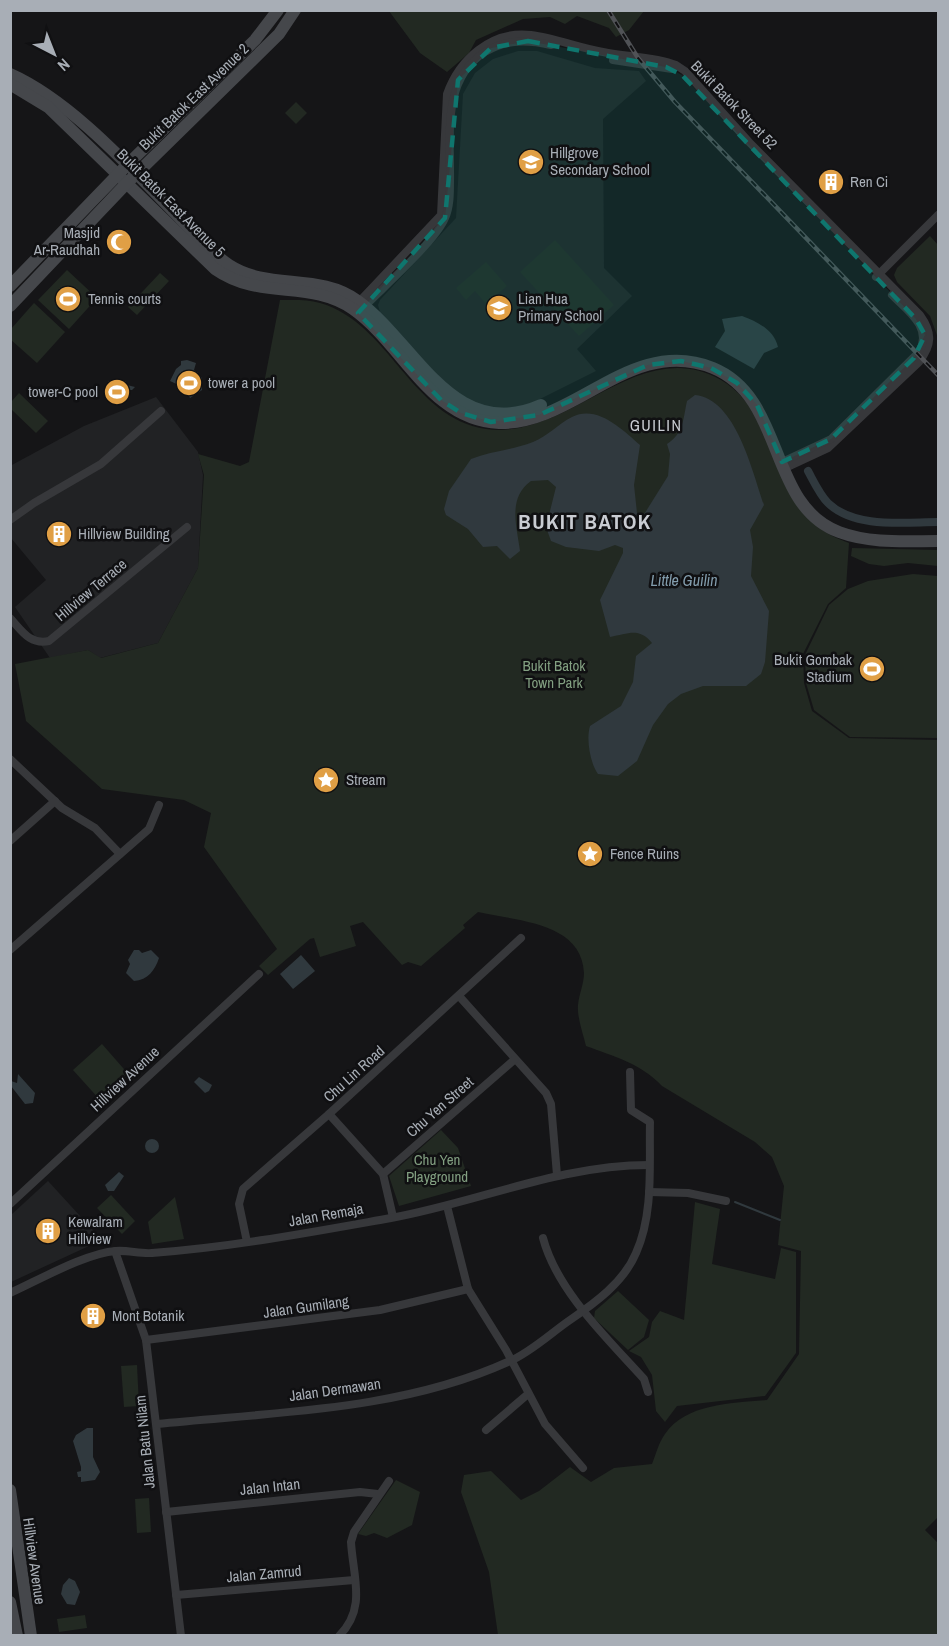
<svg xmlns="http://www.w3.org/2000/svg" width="949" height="1646" viewBox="0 0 949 1646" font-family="'Archivo Narrow',sans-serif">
<rect width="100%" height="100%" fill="#151517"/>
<g fill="#212224">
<polygon points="518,51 537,51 595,68 639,71 646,81 603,119 604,268 632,296 577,349 596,371 532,403 515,408 486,407 458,396 381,316 378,305 380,300 456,218 463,94 475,73 493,59"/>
<polygon points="156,397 198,452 203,475 198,568 158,643 100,658 88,650 50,658 15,607 46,580 11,538 10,466 84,426"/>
<polygon points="48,1181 102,1240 11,1282 11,1215"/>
</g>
<g fill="#222922">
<polygon points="389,11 644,11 629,30 616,37 609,28 577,16 565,24 550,17 523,19 476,40 469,53 447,72 420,53"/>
<polygon points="296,102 307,113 296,124 285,113"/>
<polygon points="930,236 938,245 938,338 930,316 897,282 894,275 897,268"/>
<polygon points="555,240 614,305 579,336 520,272"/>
<polygon points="486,262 507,286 486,304 475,291 466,300 456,288"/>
<polygon points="67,270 97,298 69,329 38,300"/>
<polygon points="160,273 169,281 137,315 128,307"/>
<path d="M280 300C293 300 307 299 320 303 390 323 411 418 486 429 570 441 638 333 721 380 766 405 786 486 818 526 825 534 839 539 849 543L846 588 828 604 803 654 804 683 812 711 849 738 938 740V1517L925 1530 938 1543V1635H498L489 1572 461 1492 464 1475 491 1471 521 1500 539 1491 570 1467 591 1482 614 1468 652 1464C656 1454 659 1442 665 1434 686 1403 734 1403 767 1400L799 1354 801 1251 778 1245 784 1186 772 1157 755 1142 662 1086C642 1064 613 1056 586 1046 583 1033 577 1018 578 1005 579 994 584 984 584 973 582 922 517 921 478 912L463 925 465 928 421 966 408 962 402 965 363 922 350 926 356 946 320 957 314 938 310 939 268 975 259 966 277 949 204 847 211 813 184 800 102 789 26 721 15 664 88 650 101 658 158 643 198 568 204 475 198 454 240 466 249 462Z"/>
<polygon points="34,303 65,332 37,363 10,339 11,329"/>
<polygon points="19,393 48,421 36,433 11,409 11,402"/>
<polygon points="852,548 938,550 938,566 908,563 884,566 869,564 851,556"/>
<polygon points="913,574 938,576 938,738 850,737 814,710 806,683 805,655 829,605 848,589 868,581"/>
<polygon points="102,1044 130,1076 101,1101 73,1070"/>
<polygon points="441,1130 458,1148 471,1186 399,1206 389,1176"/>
<polygon points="111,1195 135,1221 122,1234 97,1208"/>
<polygon points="175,1197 184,1239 152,1244 148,1222"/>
<polygon points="695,1202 720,1209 712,1264 775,1279 781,1248 796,1252 796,1353 765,1396 677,1406 665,1422 656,1411 652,1375 641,1357 629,1351 649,1337 652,1322 660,1311 684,1320"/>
<polygon points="618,1291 649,1320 644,1337 628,1350 594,1318 595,1311"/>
<polygon points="137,1365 139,1406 124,1407 121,1366"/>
<polygon points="396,1480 420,1492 412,1525 387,1538 374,1533 366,1536 358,1534"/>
<polygon points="149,1498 151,1532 137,1533 135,1499"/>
<polygon points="85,1615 87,1628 59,1632 57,1619"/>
</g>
<g fill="#30393e">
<path d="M742 316C758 322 774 330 778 347L764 353 754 369 715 347 725 331 722 319Z"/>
<polygon points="187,360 196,363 194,370 202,378 202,390 190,398 185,388 170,381 176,369 181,365 181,361"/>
<polygon points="119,383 135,387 132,390 124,390 110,403"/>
<path d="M695 395C736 399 752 471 764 505L750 530 753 547 751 576 769 611 765 662 761 674 746 686H703L681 694 668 704 653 725 637 761 618 776 598 774C590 763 586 739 590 726L621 706 633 682 636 656 652 643C639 627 628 634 610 637L600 600 623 553V548L615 545 599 551 566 547 551 541 546 527 556 487 548 480 531 481C507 498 517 527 520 551L510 559 497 546 483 547 468 529 446 515 444 509 449 491 471 459C491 451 513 450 533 442 548 436 558 424 572 417 597 404 623 430 640 445L634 485 637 513 643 516 668 476 670 454 667 444C684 433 683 419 687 401Z"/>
<path d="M134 950H139L142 953 151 950 159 958C155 970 148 980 134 981L126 973 130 964 128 960Z"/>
<polygon points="301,955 315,971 293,989 280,974"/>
<polygon points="18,1074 35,1093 33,1103 25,1104 11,1086 11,1081 17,1083"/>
<polygon points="199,1077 212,1085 209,1091 205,1093 194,1082"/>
<circle cx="152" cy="1146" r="7"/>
<polygon points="119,1172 124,1176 114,1191 108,1191 105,1185"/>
<polygon points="87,1428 93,1428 93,1457 100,1472 95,1480 81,1482 81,1477 78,1477 77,1472 81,1471 81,1467 73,1441 76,1435"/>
<polygon points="69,1578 75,1581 80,1592 75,1605 67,1604 61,1594 63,1585"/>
</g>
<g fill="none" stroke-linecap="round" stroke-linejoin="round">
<polyline stroke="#30393e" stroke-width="2" points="735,1202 780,1220"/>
<path stroke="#30393e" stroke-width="8" d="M808 471C814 482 820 495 828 503 855 529 905 522 938 522"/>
<g stroke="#37383b" stroke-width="8">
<polyline points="613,60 672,69"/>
<polyline points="876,277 938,215"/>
<path d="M357 304 441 215 447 94C459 60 491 30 531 35 555 38 579 48 603 52 627 57 653 56 676 65L685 71 749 142 920 315C933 333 932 345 919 362L828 448 785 468"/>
<path d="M362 309C382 288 435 242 445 218 450 207 450 193 450 182 451 136 441 80 485 52 506 39 528 40 551 45"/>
<path d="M782 462 831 439 919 352C933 328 908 311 892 295"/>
<polyline points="10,520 34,503 101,464 161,411"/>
<path d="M10 618C22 631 30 645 49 641L187 527"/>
<polyline points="10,759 62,808 95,828 120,854"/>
<polyline points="10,841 55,801"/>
<polyline points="10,950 149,829 159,805"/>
<polyline points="459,996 546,1093 551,1104 557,1175"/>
<polyline points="329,1114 383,1174 393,1217"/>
<polyline points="383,1174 514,1060"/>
<polyline points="649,1192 688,1193 726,1201"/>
<polyline points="10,1204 259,974"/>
<polyline points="447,1206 468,1289 506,1350 545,1424 583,1468"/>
<path d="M543 1238C557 1291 608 1339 644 1379L648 1392"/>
<polyline points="247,1242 239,1204 243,1189 329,1114 521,938"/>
<polyline points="115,1251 146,1340 181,1636"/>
<path d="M10 1293C39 1280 86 1253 116 1251 128 1250 140 1254 152 1253 233 1247 312 1232 391 1218 479 1202 559 1165 649 1165"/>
<polyline points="146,1340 380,1310 468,1289"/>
<path d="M157 1424C274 1412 401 1411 510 1361 531 1352 551 1333 570 1320 595 1303 624 1282 636 1253 654 1213 649 1164 650 1122L631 1110 630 1072"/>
<polyline points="486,1430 528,1394"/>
<polyline points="166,1512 360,1492 378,1494"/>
<polyline points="176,1595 354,1580"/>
<path d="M339 1636C367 1608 353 1577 351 1542L354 1532 389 1481"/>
</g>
<g stroke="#45474b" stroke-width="12">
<path d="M10 74C69 100 128 165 173 211 191 229 208 251 229 265 269 291 319 272 358 301 416 343 453 444 541 405"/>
<path d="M10 84 48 107 215 269C261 301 309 279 353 309 403 344 430 420 499 423 575 425 631 335 713 368 786 398 767 505 839 532 871 544 906 541 938 541"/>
<polyline points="10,286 127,165 255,40 278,10"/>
<polyline points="10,306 124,186 279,34 295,10"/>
<polyline points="10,1490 31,1636"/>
<polyline points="10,1602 17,1636"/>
</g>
<g stroke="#505256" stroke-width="4.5">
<polyline id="rail" points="608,10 638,58 675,102 938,375"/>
</g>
<use href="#rail" stroke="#101012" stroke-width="2" stroke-dasharray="7" stroke-linecap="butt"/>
</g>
<path fill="#0f766e" fill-opacity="0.2" stroke="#0f766e" stroke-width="4.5" stroke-dasharray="12 8" stroke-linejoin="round" d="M528 41 666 67 682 75 916 319 925 335 914 358 831 439 782 462 757 405 737 383 711 368 681 361 648 365 539 415 491 422 461 413 441 400 358 313 445 218 458 80 491 48Z"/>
<defs>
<g id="school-disc" transform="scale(1.35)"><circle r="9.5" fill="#e09f45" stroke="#101012"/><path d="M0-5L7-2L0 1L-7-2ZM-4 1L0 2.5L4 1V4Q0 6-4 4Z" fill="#fff"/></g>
<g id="building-disc" transform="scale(1.35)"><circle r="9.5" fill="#e09f45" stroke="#101012"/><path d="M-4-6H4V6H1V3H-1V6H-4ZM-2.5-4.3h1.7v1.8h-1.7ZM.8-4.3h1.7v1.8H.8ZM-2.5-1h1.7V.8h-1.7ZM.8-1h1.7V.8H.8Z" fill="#fff"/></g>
<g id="mosque-disc" transform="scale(1.35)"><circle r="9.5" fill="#e09f45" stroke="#101012"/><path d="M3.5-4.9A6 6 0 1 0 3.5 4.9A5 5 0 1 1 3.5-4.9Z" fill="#fff"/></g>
<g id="stadium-disc" transform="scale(1.35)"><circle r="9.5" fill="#e09f45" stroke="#101012"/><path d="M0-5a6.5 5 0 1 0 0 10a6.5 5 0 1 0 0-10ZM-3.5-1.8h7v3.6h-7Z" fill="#fff"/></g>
<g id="sight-disc" transform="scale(1.35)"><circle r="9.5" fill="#e09f45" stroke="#101012"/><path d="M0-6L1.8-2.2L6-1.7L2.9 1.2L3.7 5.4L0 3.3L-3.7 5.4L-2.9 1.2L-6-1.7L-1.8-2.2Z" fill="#fff"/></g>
</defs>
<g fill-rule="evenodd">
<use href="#school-disc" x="531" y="162"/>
<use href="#building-disc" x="831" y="182"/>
<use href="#mosque-disc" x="119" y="242"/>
<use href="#stadium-disc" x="68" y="299"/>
<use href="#school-disc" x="499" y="308"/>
<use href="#stadium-disc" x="189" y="383"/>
<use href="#stadium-disc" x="117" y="392"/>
<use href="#building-disc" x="59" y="534"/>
<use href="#stadium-disc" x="872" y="669"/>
<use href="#sight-disc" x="326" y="780"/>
<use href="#sight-disc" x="590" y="854"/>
<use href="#building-disc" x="48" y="1231"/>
<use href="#building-disc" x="93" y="1316"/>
</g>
<g text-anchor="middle" stroke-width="5" stroke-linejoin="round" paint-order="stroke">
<g font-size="15" fill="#a8aeb6" stroke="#101012">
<text transform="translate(194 97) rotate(-44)" y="5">Bukit Batok East Avenue 2</text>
<text transform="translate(734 105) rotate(46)" y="5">Bukit Batok Street 52</text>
<text transform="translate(171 203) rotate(45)" y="5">Bukit Batok East Avenue 5</text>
<text transform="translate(91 590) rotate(-40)" y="5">Hillview Terrace</text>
<text transform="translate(354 1074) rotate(-42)" y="5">Chu Lin Road</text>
<text transform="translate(125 1079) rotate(-43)" y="5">Hillview Avenue</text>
<text transform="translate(440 1107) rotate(-41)" y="5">Chu Yen Street</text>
<text transform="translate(326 1215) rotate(-10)" y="5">Jalan Remaja</text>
<text transform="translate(306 1307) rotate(-8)" y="5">Jalan Gumilang</text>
<text transform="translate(335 1390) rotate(-8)" y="5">Jalan Dermawan</text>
<text transform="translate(145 1442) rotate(-96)" y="5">Jalan Batu Nilam</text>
<text transform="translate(270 1487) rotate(-6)" y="5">Jalan Intan</text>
<text transform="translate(34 1561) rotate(82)" y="5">Hillview Avenue</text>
<text transform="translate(264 1574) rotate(-5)" y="5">Jalan Zamrud</text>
</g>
<g font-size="15" fill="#a8aeb6" stroke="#101012" text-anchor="start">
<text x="550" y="158">Hillgrove<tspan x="550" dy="17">Secondary School</tspan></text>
<text x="850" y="187">Ren Ci</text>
<text x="100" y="238" text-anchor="end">Masjid<tspan x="100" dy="17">Ar-Raudhah</tspan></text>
<text x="88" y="304">Tennis courts</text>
<text x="518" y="304">Lian Hua<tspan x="518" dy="17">Primary School</tspan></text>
<text x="208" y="388">tower a pool</text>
<text x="98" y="397" text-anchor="end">tower-C pool</text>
<text x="78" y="539">Hillview Building</text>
<text x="852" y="665" text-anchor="end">Bukit Gombak<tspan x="852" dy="17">Stadium</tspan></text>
<text x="346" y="785">Stream</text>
<text x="610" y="859">Fence Ruins</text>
<text x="68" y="1227">Kewalram<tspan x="68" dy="17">Hillview</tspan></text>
<text x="112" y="1321">Mont Botanik</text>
</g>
<g font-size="15" fill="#829f81" stroke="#101012">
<text x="554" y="671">Bukit Batok<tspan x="554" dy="17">Town Park</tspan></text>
<text x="437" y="1165">Chu Yen<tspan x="437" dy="17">Playground</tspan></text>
</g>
<g font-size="16" letter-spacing="1.5" fill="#c9ccd2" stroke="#101012">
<text x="656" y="431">GUILIN</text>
</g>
<g font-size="16" font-style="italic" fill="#839dad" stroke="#101012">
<text x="684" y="586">Little Guilin</text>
</g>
<g font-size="21" font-weight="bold" letter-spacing="1.5" fill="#c9ccd2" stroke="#101012">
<text x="585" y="529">BUKIT BATOK</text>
</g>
</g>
<rect width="949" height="1646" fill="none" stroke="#a8aeb6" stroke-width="24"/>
<g transform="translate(54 54) rotate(138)" stroke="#101012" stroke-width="4.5" paint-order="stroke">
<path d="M0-4.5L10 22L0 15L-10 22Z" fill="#a8aeb6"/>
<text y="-9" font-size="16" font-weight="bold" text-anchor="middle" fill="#a8aeb6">N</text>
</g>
</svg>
